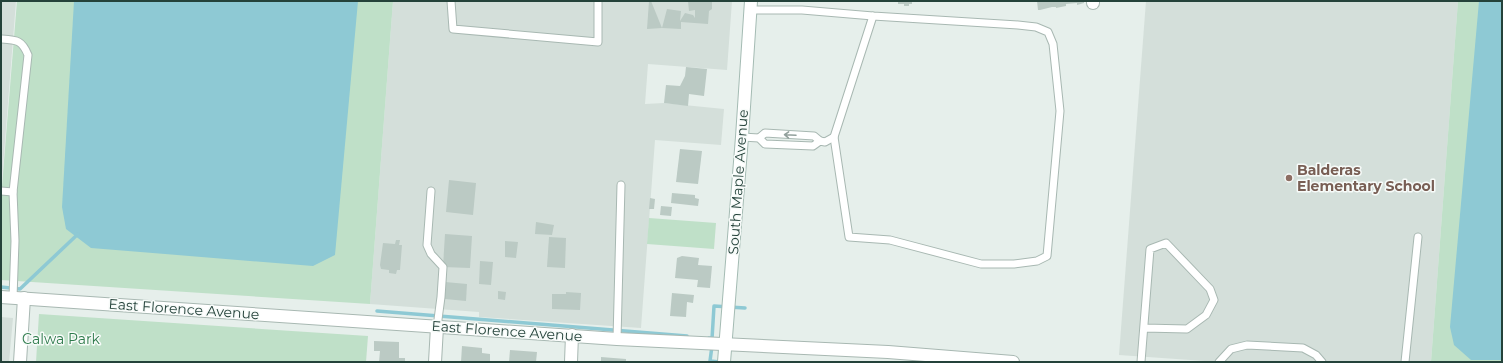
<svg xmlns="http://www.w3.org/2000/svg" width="1503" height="363" viewBox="0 0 1503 363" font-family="Montserrat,sans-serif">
<rect width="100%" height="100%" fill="#e6efeb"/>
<g fill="#d4dfda">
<polygon points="1,1 16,1 1,192"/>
<polygon points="393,1 732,1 727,70 648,64 645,104 664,103 724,109 721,145 655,140 641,328 479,317 479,312 370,304"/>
<polygon points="1146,1 1458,1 1431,362 1219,362 1119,355"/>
<polygon points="1,317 13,318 9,362 1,362"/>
</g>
<g fill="#bfe0c8">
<polygon points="17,1 393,1 370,304 1,280 1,198"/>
<polygon points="1458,1 1502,1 1502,362 1431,362"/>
<polygon points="649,218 716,223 714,249 647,244"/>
<polygon points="39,314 368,336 366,362 36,362"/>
</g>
<g fill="#8ec9d4">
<polygon points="74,1 358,1 335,255 313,266 91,248 66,229 62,207"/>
<polygon points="1479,1 1502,1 1502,360 1471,360 1454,345 1450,327"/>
</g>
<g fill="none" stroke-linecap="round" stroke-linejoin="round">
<g stroke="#8ec9d4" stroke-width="3.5">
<polyline points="1,287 20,289 78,234"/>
<polyline points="377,311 687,336"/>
<polyline points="709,338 712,339 714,306 745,308"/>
<polyline points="712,346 710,361 720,362"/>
</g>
</g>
<g fill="#bbcac4">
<polygon points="649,1 651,1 662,28 647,29"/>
<polygon points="688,1 712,1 712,9 709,11 708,24 681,22 681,29 662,28 667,9 681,11 680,21 685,13 693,15 695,18 695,10 689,11"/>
<polygon points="898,1 912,1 912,4 909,4 909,6 904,6 904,4 898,4"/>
<polygon points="1037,1 1084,1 1084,3 1077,5 1077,3 1066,4 1066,6 1056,8 1056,7 1052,7 1040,10 1038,10"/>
<polygon points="686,67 707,69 704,96 689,94 688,106 664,103 666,85 680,86 685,76"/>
<polygon points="680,149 702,151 698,184 676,182"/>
<polygon points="449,180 476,183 473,215 446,212"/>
<polygon points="672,193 695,195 695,198 699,199 698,206 671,203"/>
<polygon points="650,198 655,199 654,209 649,209"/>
<polygon points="661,206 672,207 671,216 660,215"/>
<polygon points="536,222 554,225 552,235 535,234"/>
<polygon points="445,234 472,236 470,268 443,267"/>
<polygon points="549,237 566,238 565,268 547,267"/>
<polygon points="396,240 400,240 399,245 402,245 400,270 397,270 396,274 389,273 389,270 381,269 380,265 383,243 395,244"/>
<polygon points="505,241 518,242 516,258 505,257"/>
<polygon points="682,256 699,258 698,265 712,266 710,288 697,287 698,280 675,278 677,258"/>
<polygon points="480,261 493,262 491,285 479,284"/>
<polygon points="445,282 467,284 466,301 445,299 444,291"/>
<polygon points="498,291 506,292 505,300 498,299"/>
<polygon points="566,292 581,293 580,310 552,309 552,294 566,294"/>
<polygon points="672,293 694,295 693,303 687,302 686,317 670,316"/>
<polygon points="374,341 399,342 399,358 405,358 405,362 379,362 380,351 374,351"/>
<polygon points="462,346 482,348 482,353 490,354 490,362 461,362"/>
<polygon points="510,350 537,352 536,362 509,362"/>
<polygon points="601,357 626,359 626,362 601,362"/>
</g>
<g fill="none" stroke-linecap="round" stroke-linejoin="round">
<g stroke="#a8b8b2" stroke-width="9">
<g id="lane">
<polyline points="451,1 453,29 598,42 598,1"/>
<polyline points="750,10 802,10 873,16 1018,25 1036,27 1048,32 1053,44 1060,111 1047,256 1037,261 1014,264 981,264 890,240 849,237 834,137"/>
<path d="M1 39C17 40 22 40 28 55L13 192 15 241 13 298"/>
<polyline points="742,137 759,138 765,144 813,146 820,141 825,142 834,137 873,16"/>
<polyline points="759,138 765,133 814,136 820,141"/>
<polyline points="1,191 13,192"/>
<polyline points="431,191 427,245 431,254 443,267 441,297 437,327"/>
<polyline points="617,339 621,185"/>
<polyline points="1141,362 1150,249 1166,243 1210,289 1214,300 1206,315 1187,329 1144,328"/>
<polyline points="1219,362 1231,349 1247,345 1303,348 1316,355 1322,362"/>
<polyline points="1405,362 1418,237"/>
</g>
</g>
<g stroke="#a8b8b2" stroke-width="14">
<g id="street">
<polyline points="1093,1 1093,3"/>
<polyline points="1,297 617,339 888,352 1013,362"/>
<polyline points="20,362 24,298"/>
<polyline points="435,362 437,327"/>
<polyline points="571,362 572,335"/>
</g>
</g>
<g stroke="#a4bbb3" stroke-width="14">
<polyline id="secondary" points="724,362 742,137 751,1"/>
</g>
<use href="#lane" stroke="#fff" stroke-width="7"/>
<use href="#street" stroke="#fff" stroke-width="12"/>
<use href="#secondary" stroke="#fff" stroke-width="12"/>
</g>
<defs><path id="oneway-shaft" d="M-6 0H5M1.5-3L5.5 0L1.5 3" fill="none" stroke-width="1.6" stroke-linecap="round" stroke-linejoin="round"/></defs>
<use stroke="#92a09c" href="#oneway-shaft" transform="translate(790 135) rotate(-177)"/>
<circle fill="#8d6e63" stroke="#f7fbf9" stroke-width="1.5" cx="1289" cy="178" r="4"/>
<g text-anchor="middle" stroke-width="3" stroke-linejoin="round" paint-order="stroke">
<g font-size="14" font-weight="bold" fill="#785e54" stroke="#f7fbf9" text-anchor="start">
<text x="1297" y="175">Balderas<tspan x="1297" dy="16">Elementary School</tspan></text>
</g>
<g font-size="14" fill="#24423a" stroke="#f7fbf9">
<text transform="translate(738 182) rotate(-86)" y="5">South Maple Avenue</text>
<text transform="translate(184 309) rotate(4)" y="5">East Florence Avenue</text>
<text transform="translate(507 331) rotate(4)" y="5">East Florence Avenue</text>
</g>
<g font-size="14" fill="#2d7a4b" stroke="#f7fbf9">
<text x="61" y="344">Calwa Park</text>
</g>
</g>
<rect width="1503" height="363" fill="none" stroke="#24423a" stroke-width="4"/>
</svg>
